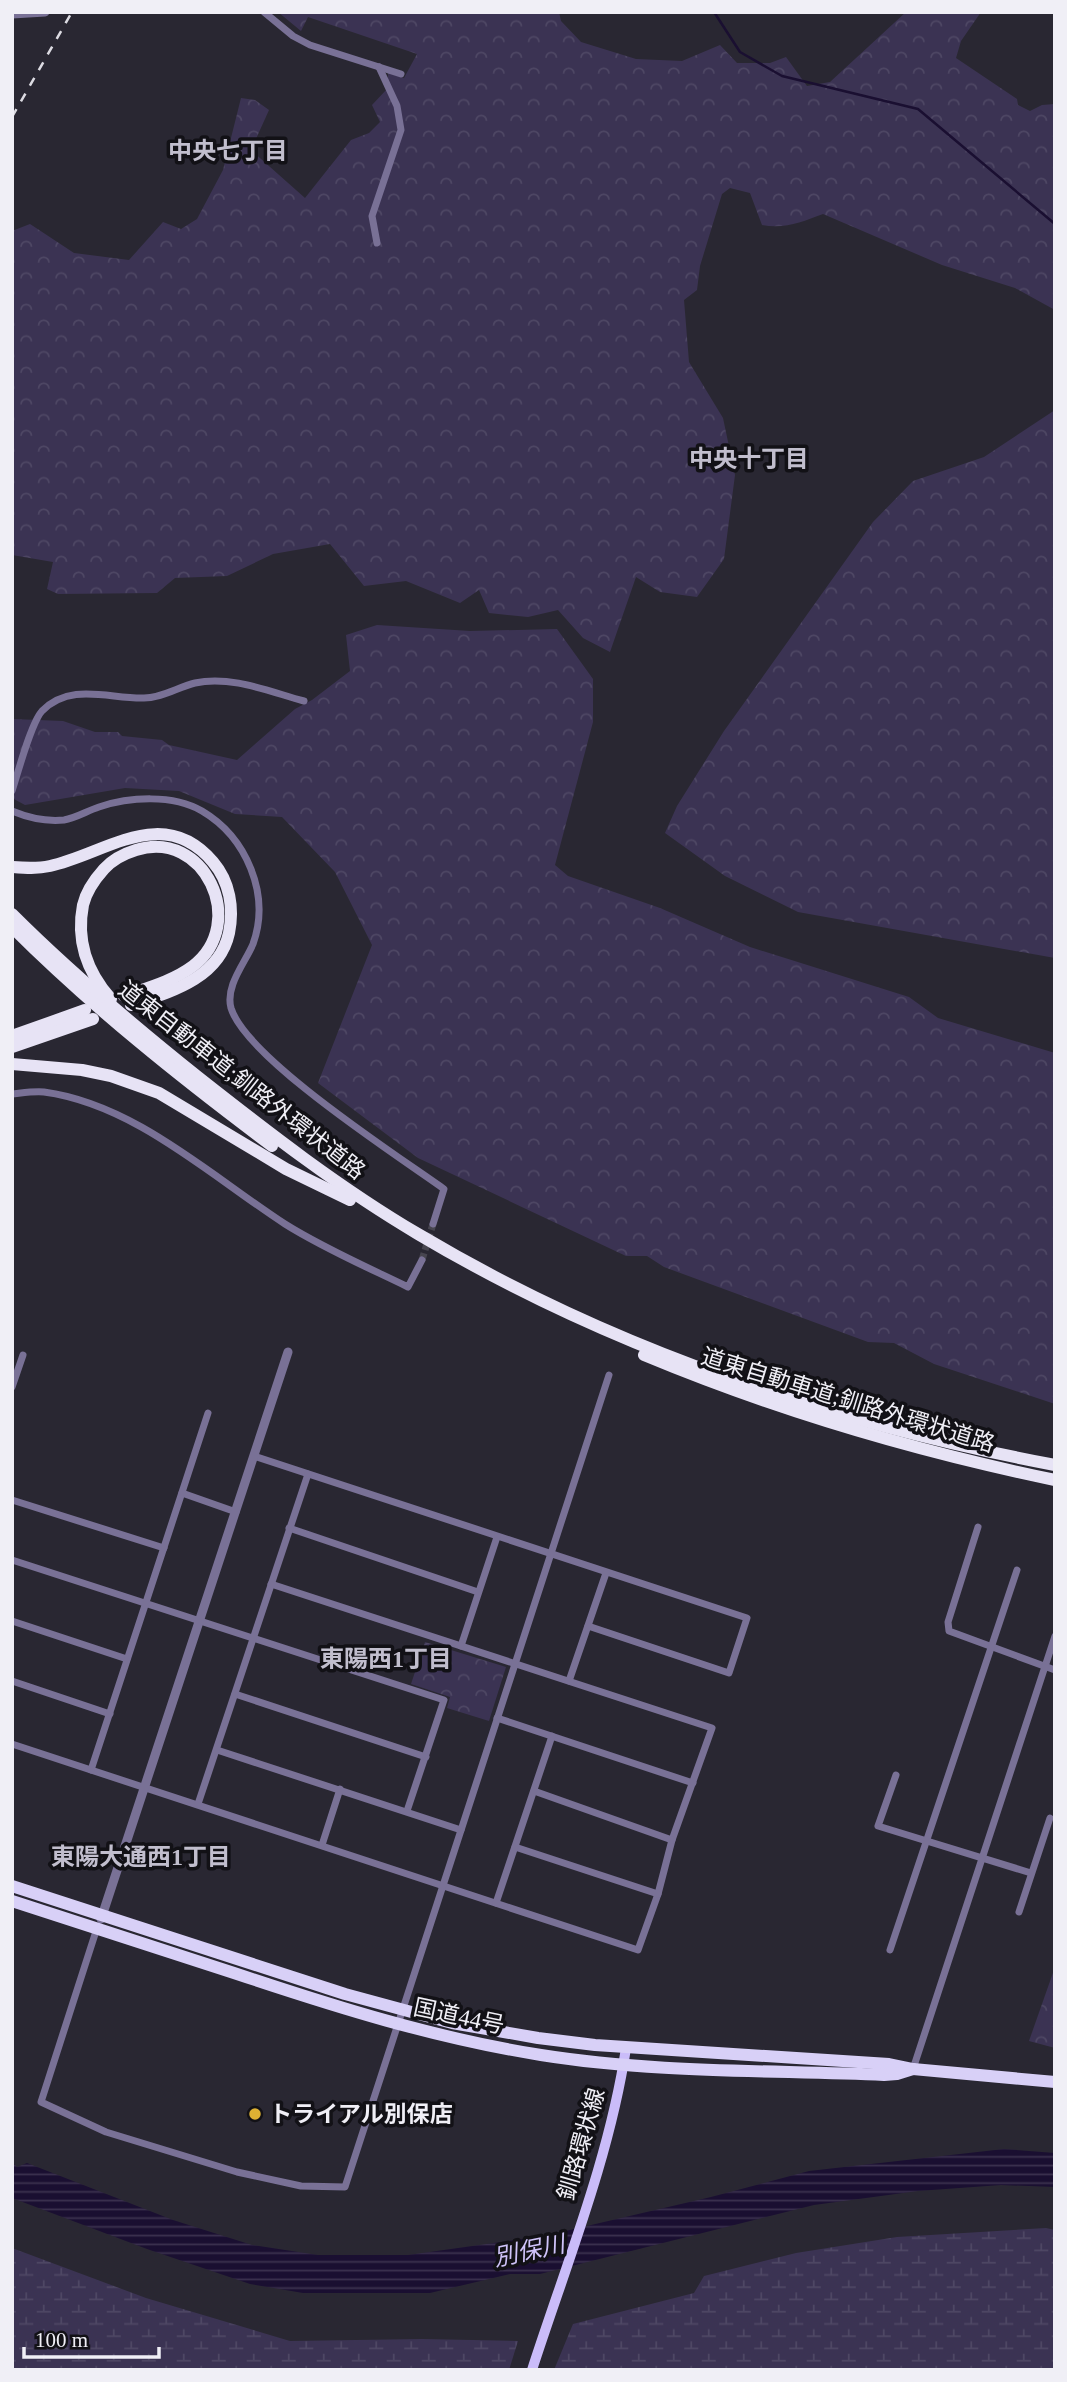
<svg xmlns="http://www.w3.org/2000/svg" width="1067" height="2382" viewBox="0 0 1067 2382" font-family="'Times New Roman','Noto Sans JP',serif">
<defs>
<pattern id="forest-crowns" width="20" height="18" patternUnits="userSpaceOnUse" patternTransform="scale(1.75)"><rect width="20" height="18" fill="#3b3353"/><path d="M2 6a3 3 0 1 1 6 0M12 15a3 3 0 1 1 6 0" fill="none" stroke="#4e4764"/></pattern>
<pattern id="wetland-marsh" width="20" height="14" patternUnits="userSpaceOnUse" patternTransform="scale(1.75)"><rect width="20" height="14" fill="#3b3353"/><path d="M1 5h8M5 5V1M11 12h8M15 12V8" fill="none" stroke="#4e4764"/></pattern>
<pattern id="water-rules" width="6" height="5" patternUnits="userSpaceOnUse" patternTransform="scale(1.75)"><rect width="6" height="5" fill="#1a0f31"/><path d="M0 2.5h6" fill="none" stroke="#3c324f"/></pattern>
</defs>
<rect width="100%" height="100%" fill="#292732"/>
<g fill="url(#forest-crowns)">
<path d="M278 12H559L561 21 581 42 636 59 682 61 720 45 737 63H770L786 57 807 86 830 82 906 12H981L961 41 956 58 1017 99 1018 105 1030 111 1042 105 1055 104V310L1015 288 942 265 823 214C802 222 785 229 762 225L750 193 730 188 722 194 700 266 697 290 684 300 689 362 723 418 735 475 724 559 697 597 660 592 636 577 610 652 583 638 558 610 528 617 489 613 479 590 460 603 406 581 364 586 330 544 273 554 227 576 175 578 157 593 58 594 47 589 53 562 12 555V231L30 224 74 253 129 260 163 222 181 229 197 219 223 170 241 98 255 100 269 110 251 150 305 198 351 140 369 133 380 122 372 105 388 88V73L404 78 417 54 308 17 301 31Z"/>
<polygon points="1055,410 1055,958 798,912 725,876 665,833 677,806 724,731 873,522 913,481 984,457"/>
<polygon points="377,625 470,631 557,629 593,679 593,722 555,865 568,876 660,908 750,947 909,997 938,1018 1055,1053 1055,1404 934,1364 894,1343 868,1342 664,1267 647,1256 626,1256 418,1158 318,1083 372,945 335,872 282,817 235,814 179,791 125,788 25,805 12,798 12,719 63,721 95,732 118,732 122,736 162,740 169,745 237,760 295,709 312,700 350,671 346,635"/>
<polygon points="425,1642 506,1667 489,1721 447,1708 450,1697 411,1684"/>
<polygon points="1055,1967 1055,2048 1029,2041"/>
</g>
<g fill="url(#wetland-marsh)">
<polygon points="1046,2228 1055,2230 1055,2370 554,2370 573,2324 694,2293 704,2276 796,2253 897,2237"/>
<polygon points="12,2248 146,2298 290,2341 422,2339 518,2341 509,2370 12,2370"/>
</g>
<polygon fill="url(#water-rules)" points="1004,2149 1055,2153 1055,2187 1001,2185 918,2191 814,2205 540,2274 510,2274 430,2293 303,2293 250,2284 147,2249 12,2198 12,2162 17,2167 27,2163 173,2220 252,2245 318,2255 408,2255 544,2236 711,2197 809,2171"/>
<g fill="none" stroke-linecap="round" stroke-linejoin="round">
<polyline stroke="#1a0f31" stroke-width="2.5" points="714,12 740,52 782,76 918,109 1055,224"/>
<polyline stroke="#47454f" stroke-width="7" stroke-dasharray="7 3.5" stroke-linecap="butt" points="422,1260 433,1224"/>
<g stroke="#797196" stroke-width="7">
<polyline points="264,12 293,36 310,45 401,74"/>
<polyline points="377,243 372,216 401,130 397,106 379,67"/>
<path d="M12 791C18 773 31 723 42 711 71 682 109 699 144 698 162 698 178 687 195 683 231 675 270 692 304 701"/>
<path d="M12 811C29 818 45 822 64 820 76 818 87 811 99 807 129 797 173 794 202 811 246 837 271 894 253 944 245 963 225 986 231 1008 246 1058 398 1156 444 1189L433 1224"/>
<path d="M12 1094C22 1093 34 1091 44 1092 134 1104 211 1176 285 1224 323 1248 367 1267 408 1287L422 1260"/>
<polyline points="12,1387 23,1355"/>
<polyline points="254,1456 747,1618 729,1673 588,1626"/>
<polyline points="182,1493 236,1512"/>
<polyline points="12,1500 164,1548"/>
<polyline points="978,1527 948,1622 949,1631 1055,1670"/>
<polyline points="289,1528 478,1592"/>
<polyline points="12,1560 444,1700 407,1811"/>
<polyline points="12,1621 127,1659"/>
<polyline points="461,1646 497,1537"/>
<polyline points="12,1681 110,1714"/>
<polyline points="569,1681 606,1573"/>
<polyline points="235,1694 426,1757"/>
<polyline points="497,1718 693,1783"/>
<polyline points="12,1744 638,1950 658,1894 672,1840 712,1728 271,1584"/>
<polyline points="217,1750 461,1830"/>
<polyline points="91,1770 208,1413"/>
<polyline points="896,1775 878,1826 1031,1873"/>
<polyline points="534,1791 672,1840"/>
<polyline points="198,1804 308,1474"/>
<polyline points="322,1845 340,1789"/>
<polyline points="515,1847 658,1894"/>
<polyline points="496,1903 552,1736"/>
<polyline points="1019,1912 1050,1818"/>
<polyline points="97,1928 41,2102 106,2132 237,2172 301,2186 345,2187 609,1375"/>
<polyline points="890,1950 1017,1570"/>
<polyline points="913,2069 1055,1636"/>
</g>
<g stroke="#797196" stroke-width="9">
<polyline points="12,14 45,12"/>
<polyline points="101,1919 288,1352"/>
</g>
<path stroke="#cabcf9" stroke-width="10" d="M532 2370C566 2265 610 2156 626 2048"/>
<g stroke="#d8d0f7" stroke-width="12">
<polyline points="12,1886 345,1994 452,2023 538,2038 595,2045 889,2064 913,2069 1055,2082"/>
<path d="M12 1901C86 1925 160 1949 234 1973 336 2007 434 2038 541 2055 654 2073 770 2070 884 2075L897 2074 913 2069"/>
</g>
<g stroke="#e7e3f5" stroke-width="12">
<path d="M12 867C25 868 37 869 50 866 105 854 163 803 213 862 230 882 234 908 229 933 219 979 170 992 131 1005"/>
<path d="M12 914C71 973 133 1025 198 1077 269 1133 340 1188 418 1234 613 1350 832 1423 1055 1465"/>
<path d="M12 927C92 1007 181 1078 272 1146"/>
<path d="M111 999C87 972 76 941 83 905 86 892 95 879 104 869 113 859 123 854 136 850 204 828 249 923 193 966 173 981 147 988 124 996"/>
<polyline points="12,1036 85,1010"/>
<polyline points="12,1047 93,1019"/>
<polyline points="12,1064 82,1070 111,1076 159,1093 286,1169 350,1200"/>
<path d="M644 1355C776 1410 915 1451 1055 1480"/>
</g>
<polyline stroke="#dcdbe2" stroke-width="2.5" stroke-dasharray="9 9" stroke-linecap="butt" points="12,117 72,12"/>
</g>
<circle fill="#deb133" stroke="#121116" stroke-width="2.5" cx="255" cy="2114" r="7"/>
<g text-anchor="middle" stroke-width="7" stroke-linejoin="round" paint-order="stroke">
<g font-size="23" fill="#f0eff6" stroke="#121116">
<text transform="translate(242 1080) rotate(38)" y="8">道東自動車道;釧路外環状道路</text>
<text transform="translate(848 1400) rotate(17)" y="8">道東自動車道;釧路外環状道路</text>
<text transform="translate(459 2016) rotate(12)" y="8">国道44号</text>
<text transform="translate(581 2144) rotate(-74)" y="8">釧路環状線</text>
</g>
<g font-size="23" font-weight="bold" fill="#f0eff6" stroke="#121116" text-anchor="start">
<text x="269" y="2122">トライアル別保店</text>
</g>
<g font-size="24" font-weight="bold" fill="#c1becd" stroke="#121116">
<text x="228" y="159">中央七丁目</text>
<text x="749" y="467">中央十丁目</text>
<text x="386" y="1667">東陽西1丁目</text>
<text x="141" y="1865">東陽大通西1丁目</text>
</g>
<g font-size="24" font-style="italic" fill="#cfc3f9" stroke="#121116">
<text transform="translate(529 2251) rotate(-12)" y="8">別保川</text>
</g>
</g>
<rect width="1067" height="2382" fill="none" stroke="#f0eff6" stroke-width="28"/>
<path d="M24 2347v10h135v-10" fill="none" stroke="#f0eff6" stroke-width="3.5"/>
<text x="35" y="2347" font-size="21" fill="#f0eff6" stroke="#121116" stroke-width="5" paint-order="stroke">100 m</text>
</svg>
